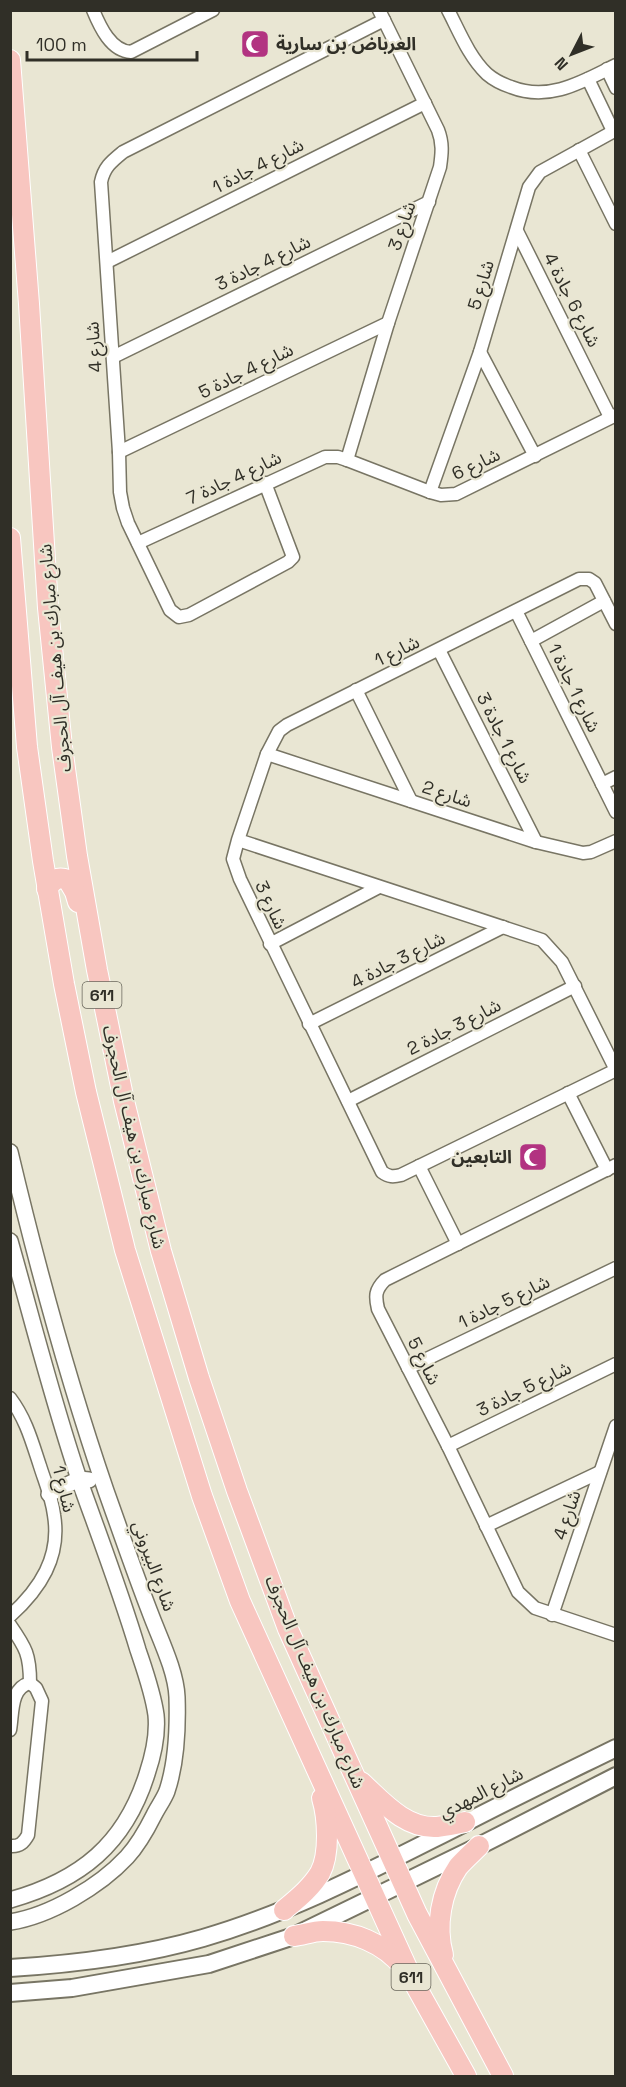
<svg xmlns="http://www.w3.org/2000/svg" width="626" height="2087" viewBox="0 0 626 2087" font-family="'Space Grotesk','Noto Sans Arabic',sans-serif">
<rect width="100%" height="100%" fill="#e9e6d3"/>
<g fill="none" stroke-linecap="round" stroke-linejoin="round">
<g stroke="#787564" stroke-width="15">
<g id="minor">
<path d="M93 10C100 27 111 51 131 52L213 10"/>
<path d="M448 10C459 31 469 57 487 74 494 80 502 84 511 87 549 102 582 82 616 65"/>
<polyline points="607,69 616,88"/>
<polyline points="588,79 613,131"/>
<polyline points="579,150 616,224"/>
<polyline points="517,231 610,417"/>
<polyline points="107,262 425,103"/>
<polyline points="480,352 535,456"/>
<polyline points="113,357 429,202"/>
<polyline points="119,452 388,323"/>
<path d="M347 460 388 323 440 167C442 153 443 143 438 130L379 10"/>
<path d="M265 483 293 557 288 562 189 615 179 617 170 610 128 523 123 508 120 492 119 452 101 182C104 167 112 161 123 152L384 20"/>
<polyline points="430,492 480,352 529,187 540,172 616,130"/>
<polyline points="138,543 325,457 338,457 347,460 430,492 441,495 456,494 616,415"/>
<polyline points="516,611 616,812"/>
<polyline points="531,641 604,601"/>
<polyline points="439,650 536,842"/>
<polyline points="356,690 411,801"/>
<polyline points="267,754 536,842 583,853 591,852 616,841"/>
<polyline points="602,784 616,777"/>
<path d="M238 840 542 940 562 962 616 1070 401 1175C393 1177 389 1177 382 1172L240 879 233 859 238 840 267 754 279 731 287 725 579 579H589L595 583 616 624"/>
<polyline points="270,944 379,887"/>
<polyline points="309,1024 503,927"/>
<polyline points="568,1093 607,1170"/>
<polyline points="348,1101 575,986"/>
<path d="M616 1165 385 1280C375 1290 375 1296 378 1309L448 1446 518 1592 535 1608 616 1635"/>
<polyline points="419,1166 458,1244"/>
<polyline points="408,1368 616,1268"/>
<path d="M10 1398C26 1419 32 1442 40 1466 45 1482 52 1498 54 1515 61 1557 40 1589 10 1616"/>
<polyline points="448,1446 616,1364"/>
<polyline points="486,1526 600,1472"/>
<polyline points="552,1615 616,1426"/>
<path d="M10 1625C26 1648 30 1655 30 1683L36 1688 42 1701 28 1835C24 1842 20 1847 10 1846"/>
<path d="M10 1730C13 1713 10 1688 30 1683"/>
</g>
</g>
<g stroke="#787564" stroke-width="18">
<g id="tertiary">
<path d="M10 1152C37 1266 68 1380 106 1491 121 1533 135 1574 151 1615 160 1639 176 1671 177 1697 178 1728 177 1761 167 1791 164 1799 158 1807 154 1815 147 1829 138 1845 127 1857 100 1886 50 1916 10 1922"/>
<path d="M10 1241C33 1322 53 1403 80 1482 100 1538 121 1593 138 1650 145 1671 153 1693 156 1715 158 1735 153 1756 147 1774 125 1844 81 1880 10 1900"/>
<polyline points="49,1494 79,1479 89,1480"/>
</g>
</g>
<g stroke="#787564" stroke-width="20">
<g id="secondary">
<path d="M10 1968C75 1964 141 1956 203 1938 296 1911 379 1866 465 1823 515 1797 565 1773 616 1748"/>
<polyline points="10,1993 72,1988 209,1964 294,1936 479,1846 616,1776"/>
</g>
</g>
<g stroke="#fff" stroke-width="22">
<g id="primary">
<polyline points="10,60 29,304 48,608 62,747 77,856 97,970 124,1101 161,1251 199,1378 237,1491 288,1629 417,1914 503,2076"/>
<polyline points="10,538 27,747 43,861 64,984 86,1092 125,1250 202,1496 240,1601 413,1981 466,2076"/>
<path d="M47 889C53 880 57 876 68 880L75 892 78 902"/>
<path d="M361 1782C382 1801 405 1829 437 1827 446 1826 456 1824 465 1822"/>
<path d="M284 1910C297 1899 311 1888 320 1873 330 1854 328 1818 322 1798"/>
<path d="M294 1936C303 1935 313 1931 323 1931 353 1931 384 1943 403 1967"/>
<path d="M443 1955C435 1926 441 1892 458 1867 464 1860 472 1853 479 1846"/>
</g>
</g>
<use href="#minor" stroke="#fff" stroke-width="12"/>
<use href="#tertiary" stroke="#fff" stroke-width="15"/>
<use href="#secondary" stroke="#fff" stroke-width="16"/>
<use href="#primary" stroke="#f8c6c0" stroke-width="20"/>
</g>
<defs>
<g id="mosque-square" transform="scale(1.5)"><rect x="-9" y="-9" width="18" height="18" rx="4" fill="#b23381" stroke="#e9e6d3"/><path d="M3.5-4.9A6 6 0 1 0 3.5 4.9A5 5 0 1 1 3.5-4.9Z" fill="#fff"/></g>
</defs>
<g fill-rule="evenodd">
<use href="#mosque-square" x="255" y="44"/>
<use href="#mosque-square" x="533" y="1157"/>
</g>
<g text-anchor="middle" stroke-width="4.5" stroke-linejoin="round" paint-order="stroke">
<g fill="#e9e6d3" stroke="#68665b" stroke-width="1.5">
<rect x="82.5" y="982" width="39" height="26" rx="4.5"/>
<rect x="391.5" y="1964" width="39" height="26" rx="4.5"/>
</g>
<g font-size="16" font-weight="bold" fill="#302f27">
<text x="102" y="1001">611</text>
<text x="411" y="1983">611</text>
</g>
<g font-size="18" font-weight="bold" fill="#302f27" stroke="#e9e6d3" text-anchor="start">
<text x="276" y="50">العرباض بن سارية</text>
<text x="512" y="1163" text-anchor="end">التابعين</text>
</g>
<g font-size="18" fill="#302f27" stroke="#e9e6d3">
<text transform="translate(258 166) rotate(-27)" y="6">شارع 4 جادة 1</text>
<text transform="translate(402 226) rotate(-71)" y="6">شارع 3</text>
<text transform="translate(263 263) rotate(-26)" y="6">شارع 4 جادة 3</text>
<text transform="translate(481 285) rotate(-73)" y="6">شارع 5</text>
<text transform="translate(572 300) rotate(63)" y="6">شارع 6 جادة 4</text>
<text transform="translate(94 347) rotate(-94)" y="6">شارع 4</text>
<text transform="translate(246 371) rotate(-26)" y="6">شارع 4 جادة 5</text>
<text transform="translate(476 464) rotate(-25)" y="6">شارع 6</text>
<text transform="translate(234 478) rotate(-25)" y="6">شارع 4 جادة 7</text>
<text transform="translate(397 651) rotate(-26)" y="6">شارع 1</text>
<text transform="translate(55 658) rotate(-95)" y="6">شارع مبارك بن هيف آل الحجرف</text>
<text transform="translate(574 688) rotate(64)" y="6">شارع 1 جادة 1</text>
<text transform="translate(504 738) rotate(63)" y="6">شارع 1 جادة 3</text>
<text transform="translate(447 794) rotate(18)" y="6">شارع 2</text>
<text transform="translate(271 905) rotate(65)" y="6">شارع 3</text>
<text transform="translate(398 960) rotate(-27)" y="6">شارع 3 جادة 4</text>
<text transform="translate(454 1027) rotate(-27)" y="6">شارع 3 جادة 2</text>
<text transform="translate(134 1137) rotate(77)" y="6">شارع مبارك بن هيف آل الحجرف</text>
<text transform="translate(504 1302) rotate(-26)" y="6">شارع 5 جادة 1</text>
<text transform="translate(424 1361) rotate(63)" y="6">شارع 5</text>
<text transform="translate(524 1389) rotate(-26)" y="6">شارع 5 جادة 3</text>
<text transform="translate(64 1489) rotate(76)" y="6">شارع 1</text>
<text transform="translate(567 1515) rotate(-71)" y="6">شارع 4</text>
<text transform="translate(154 1566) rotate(70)" y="6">شارع البيروني</text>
<text transform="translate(315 1682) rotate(67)" y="6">شارع مبارك بن هيف آل الحجرف</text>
<text transform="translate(481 1793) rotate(-27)" y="6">شارع المهدي</text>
</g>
</g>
<rect width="626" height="2087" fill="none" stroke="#302f27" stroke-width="24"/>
<g transform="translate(572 54) rotate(228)" stroke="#e9e6d3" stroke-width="4.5" paint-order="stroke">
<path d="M0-4.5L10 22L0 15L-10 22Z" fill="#302f27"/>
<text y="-9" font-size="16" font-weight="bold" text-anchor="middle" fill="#302f27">N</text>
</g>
<path d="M27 51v9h170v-9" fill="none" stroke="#302f27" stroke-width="3"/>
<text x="36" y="51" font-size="18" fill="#302f27" stroke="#e9e6d3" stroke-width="4.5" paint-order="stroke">100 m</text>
</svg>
